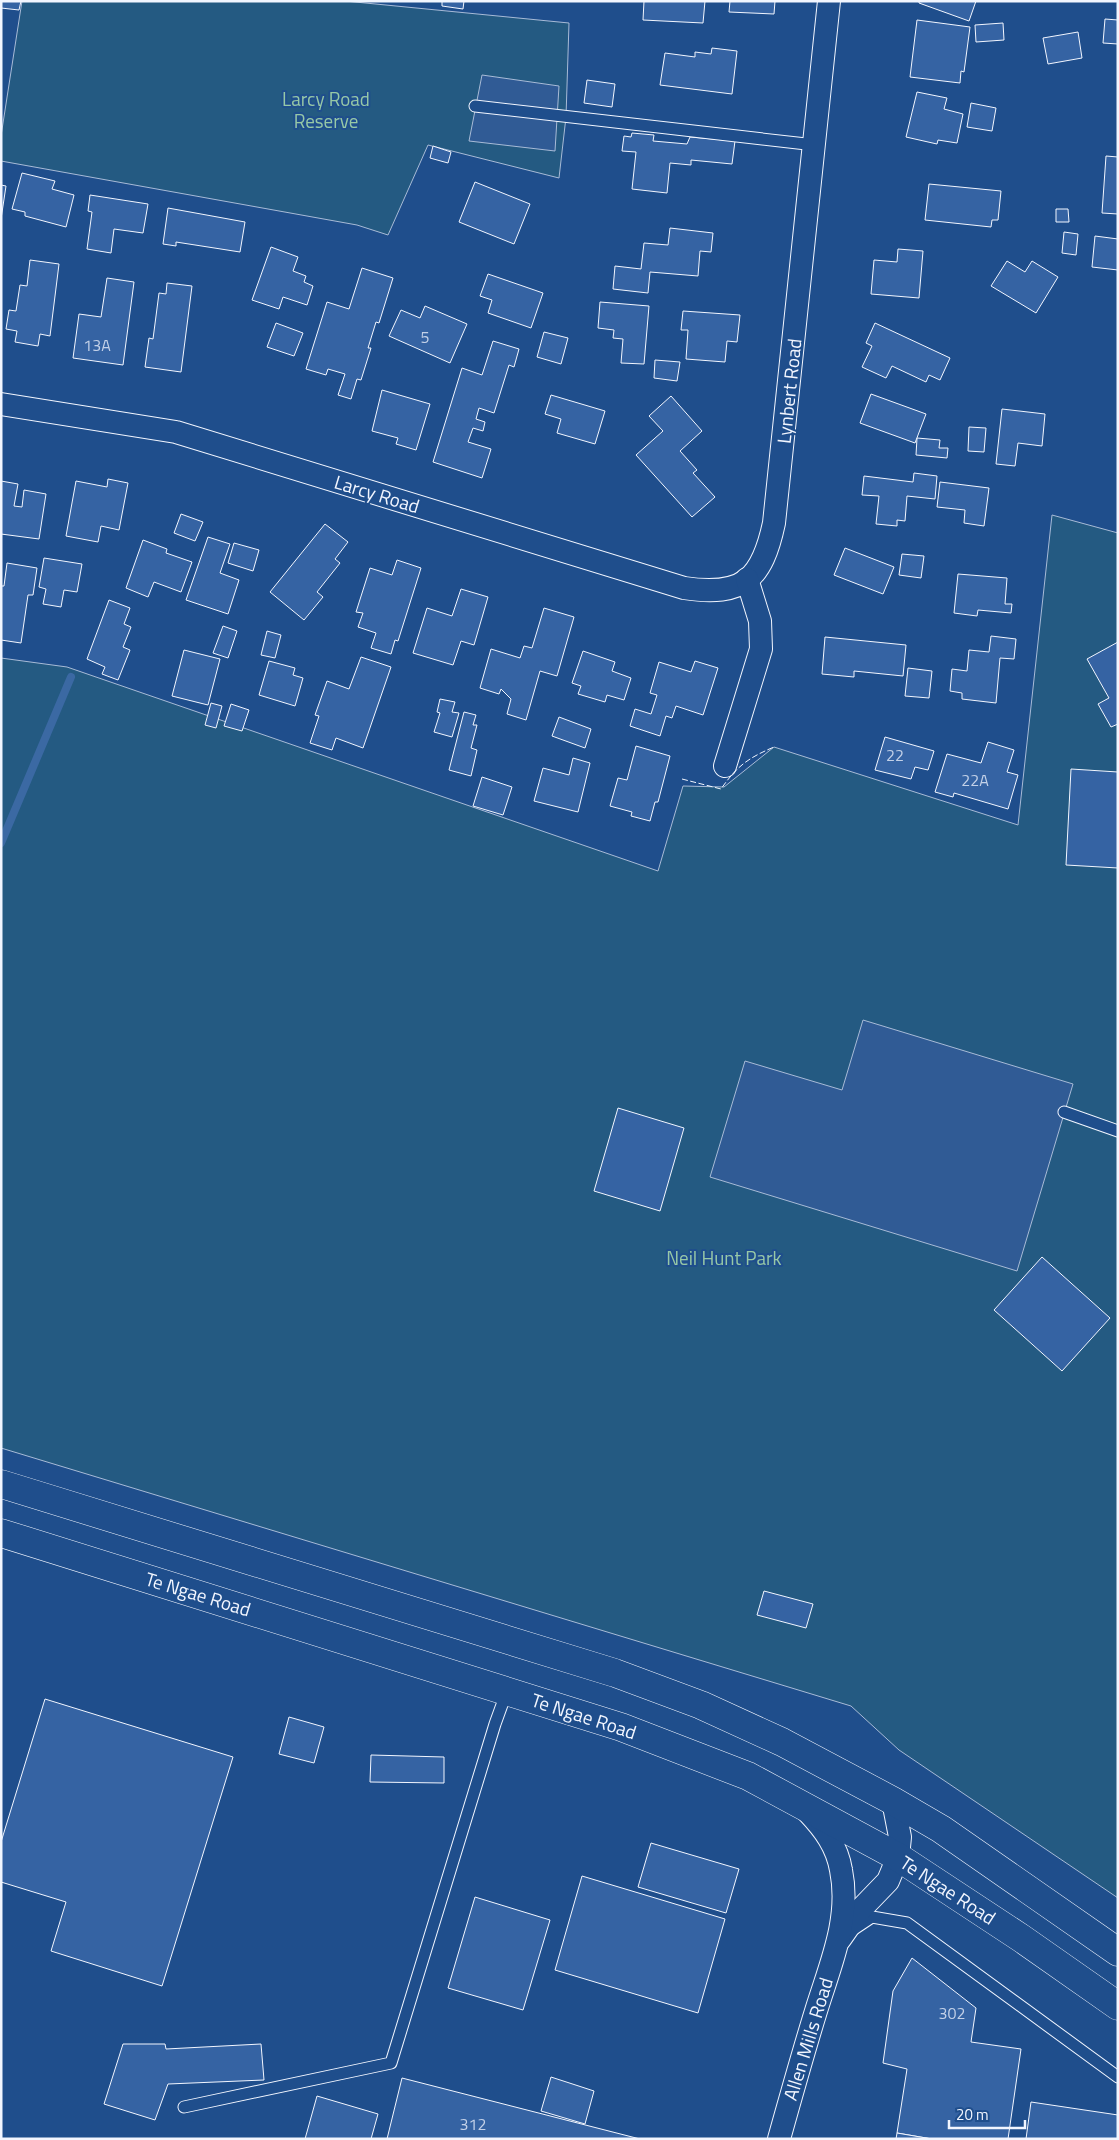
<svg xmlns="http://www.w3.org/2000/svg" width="1119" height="2140" viewBox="0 0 1119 2140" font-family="'Titillium Web',sans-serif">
<rect width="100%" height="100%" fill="#1f4e8c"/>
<g fill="#245a82" stroke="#a8bbd7">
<polygon points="22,1 345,1 569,23 566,117 559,178 428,145 388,235 357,225 1,161 1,136"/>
<polygon points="1052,515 1118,533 1118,1898 899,1750 851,1706 1,1448 1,658 67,667 658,871 683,786 724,787 774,747 1018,825"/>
</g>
<g fill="#305b95" stroke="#a8bbd7">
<polygon points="482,75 559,86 555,151 469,141"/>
<polygon points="863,1020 1073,1084 1017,1271 710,1177 745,1061 842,1090"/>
</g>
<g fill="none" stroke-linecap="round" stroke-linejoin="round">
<polyline stroke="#3b69a3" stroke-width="8" points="1,843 71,677"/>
</g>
<g fill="#3563a3" stroke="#f2f6ff">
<polygon points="1,1 21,1 19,10 1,8"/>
<polygon points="442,1 464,1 463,9 442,6"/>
<polygon points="644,1 705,1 703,23 643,20"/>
<polygon points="730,1 775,1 774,14 729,12"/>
<polygon points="919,1 976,1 969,21 919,3"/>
<polygon points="1105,19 1118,20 1118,44 1103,43"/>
<polygon points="917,20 970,27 964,72 961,71 960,83 910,77"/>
<polygon points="1003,23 1004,40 976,42 975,25"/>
<polygon points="1078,32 1082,58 1048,64 1043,38"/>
<polygon points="712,48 737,51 732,94 660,85 665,53 695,57 695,52 711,54"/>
<polygon points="587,80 615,84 612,107 584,103"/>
<polygon points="917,92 947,98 944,109 963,114 957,143 938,140 937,144 906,137"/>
<polygon points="971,103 996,108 992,131 967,127"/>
<polygon points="632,133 654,135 653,141 687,144 690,137 735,141 732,164 691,160 691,165 670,163 667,193 632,189 636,152 622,151 624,136 631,137"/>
<polygon points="433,146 451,152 448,163 430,158"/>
<polygon points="1106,156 1118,157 1118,214 1102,213"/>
<polygon points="22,173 55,181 52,189 74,195 66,227 25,216 25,212 12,209"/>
<polygon points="475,182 530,204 514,244 459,222"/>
<polygon points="929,184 1001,191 998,220 992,220 991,227 925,220"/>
<polygon points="1,185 6,186 1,219"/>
<polygon points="90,195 148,204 143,233 114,229 111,253 87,249 92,212 88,211"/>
<polygon points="168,208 245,222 240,252 176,242 176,246 163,244"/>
<polygon points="1056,209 1068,209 1069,222 1056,222"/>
<polygon points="670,228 713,233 711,252 700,251 698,276 650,272 648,293 613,289 615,266 641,269 644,243 668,245"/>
<polygon points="1064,232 1078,234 1076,255 1062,253"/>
<polygon points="1095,236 1118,239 1118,270 1092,267"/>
<polygon points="271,247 298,257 293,271 306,276 304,282 313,286 307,305 283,297 279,309 252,300"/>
<polygon points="898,249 923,251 919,298 871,294 874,260 897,262"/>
<polygon points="30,260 59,264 50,336 40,334 38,346 15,342 17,331 6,329 9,310 16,311 20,285 27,286"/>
<polygon points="1007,261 1025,272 1032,261 1058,277 1036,313 991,286"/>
<polygon points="362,268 393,278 379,323 376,322 368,348 371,348 361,380 357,379 351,399 338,395 345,374 328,369 326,375 306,369 327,302 349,309"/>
<polygon points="488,274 543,293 531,328 488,313 492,300 480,296"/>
<polygon points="107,278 134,282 123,365 73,358 79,314 101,317"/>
<polygon points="167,283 192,286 181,372 145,367 149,338 153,339 159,293 166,294"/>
<polygon points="600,302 649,306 644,364 621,363 623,339 613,338 614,330 598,328"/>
<polygon points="425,306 467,324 450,363 389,336 401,310 420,318"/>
<polygon points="683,311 740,315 737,342 727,341 725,362 686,359 688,330 681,330"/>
<polygon points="276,323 303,333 294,356 267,347"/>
<polygon points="875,323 950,358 940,380 929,375 926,382 892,366 886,378 862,367 872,346 866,343"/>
<polygon points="544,332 568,338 561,364 537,357"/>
<polygon points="493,341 519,349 514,367 509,365 494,413 479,408 476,419 485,422 483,431 473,428 468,442 491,449 482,478 433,462 462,368 482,375"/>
<polygon points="655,360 680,362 677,381 654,378"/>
<polygon points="382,390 430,404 416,450 396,444 398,438 372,431"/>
<polygon points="871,394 926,414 915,443 860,423"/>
<polygon points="551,395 605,411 595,444 557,433 561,419 545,414"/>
<polygon points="671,396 702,431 680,451 697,470 693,473 715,497 692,517 636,455 663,431 649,416"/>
<polygon points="1002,409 1045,414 1042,446 1018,443 1015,466 996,464"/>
<polygon points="969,427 986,428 984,452 968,451"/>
<polygon points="917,438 940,440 939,448 948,448 947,458 916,455"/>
<polygon points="914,473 937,476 935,499 907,496 905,521 897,520 897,526 876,524 879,496 862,495 864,476 913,482"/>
<polygon points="108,479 128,483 119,530 101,526 98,542 66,536 76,481 107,487"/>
<polygon points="1,481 18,484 14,506 22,507 24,490 46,494 39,539 1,534"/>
<polygon points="940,482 989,488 984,526 964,523 965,510 937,507"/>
<polygon points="181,514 203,522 195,541 174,533"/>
<polygon points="325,524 348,542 335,559 340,563 317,592 323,597 304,620 270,592"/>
<polygon points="208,537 230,544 220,573 239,580 228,614 186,600"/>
<polygon points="143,540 167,549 166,553 192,562 181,592 154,582 148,597 126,588"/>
<polygon points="234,543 259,550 253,571 228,563"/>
<polygon points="845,548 894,567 883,594 834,575"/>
<polygon points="902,554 924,556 921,578 899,575"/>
<polygon points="44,558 82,564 77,592 64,590 61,607 43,604 46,589 39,587"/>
<polygon points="397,560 421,568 398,641 395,640 391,654 371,648 376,633 358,627 363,613 356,612 370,568 392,575"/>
<polygon points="7,563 37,568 33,595 28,595 21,643 1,640 1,586 4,586"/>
<polygon points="958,574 1007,578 1005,604 1012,604 1011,613 978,610 977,616 954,613"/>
<polygon points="461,589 488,597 474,645 461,641 453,665 413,653 427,608 452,616"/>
<polygon points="109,600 130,608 124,624 131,627 123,647 130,650 118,680 102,674 105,667 87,659"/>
<polygon points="544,608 574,617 557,676 540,671 526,720 507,714 511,699 501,689 499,694 480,688 491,649 520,658 524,646 532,648"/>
<polygon points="223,626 237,631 228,658 213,653"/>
<polygon points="267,631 281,635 275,658 261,655"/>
<polygon points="991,636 1016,639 1014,659 1000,658 996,703 962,699 962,693 950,691 952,669 967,671 969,650 989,652"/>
<polygon points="825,637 906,645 903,676 854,671 854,677 822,674"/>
<polygon points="1118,642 1118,724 1111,727 1098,704 1109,698 1087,659"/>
<polygon points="184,650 220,659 208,705 172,696"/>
<polygon points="583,651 615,662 612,671 631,678 624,700 607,695 605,702 578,694 581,686 572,683"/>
<polygon points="361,657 391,667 363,748 336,738 332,750 310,743 319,716 315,715 327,681 349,689"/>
<polygon points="269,661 295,668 293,675 303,678 295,706 259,695"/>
<polygon points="695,661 718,668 703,715 676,706 672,718 666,716 660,736 630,726 635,709 651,714 657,695 650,693 659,662 691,672"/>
<polygon points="908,668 932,671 929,698 905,696"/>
<polygon points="440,699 455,702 452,712 459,713 452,737 434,732 440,713 437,712"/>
<polygon points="211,703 222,706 216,728 205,725"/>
<polygon points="231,704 249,710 242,731 224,726"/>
<polygon points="464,712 476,715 473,725 477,725 471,748 477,750 471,776 449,770"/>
<polygon points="559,717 591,729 585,748 552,736"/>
<polygon points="885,737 934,751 928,770 915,767 911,779 875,770"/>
<polygon points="988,742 1014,750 1007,772 1018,775 1008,809 954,793 953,797 935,792 947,754 981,763"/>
<polygon points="636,746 670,756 658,802 655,802 650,821 631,816 632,812 610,806 618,778 627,780"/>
<polygon points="573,758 590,763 578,812 534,801 543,768 569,775"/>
<polygon points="1071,769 1118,772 1118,868 1066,865"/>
<polygon points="482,777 512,787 503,815 473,806"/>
<polygon points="618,1108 684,1128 660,1211 594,1191"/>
<polygon points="1042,1257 1110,1318 1062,1371 994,1310"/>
<polygon points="764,1591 813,1604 806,1628 757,1615"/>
<polygon points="45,1699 233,1757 162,1986 51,1951 66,1902 1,1882 1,1842"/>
<polygon points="289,1717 324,1727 314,1763 279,1754"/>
<polygon points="371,1755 444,1757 444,1783 370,1782"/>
<polygon points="651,1843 739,1869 726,1913 638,1887"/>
<polygon points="582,1876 725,1919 698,2013 555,1970"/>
<polygon points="475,1897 550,1920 523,2010 448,1988"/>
<polygon points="912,1958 976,2008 971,2042 1021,2049 1008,2139 932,2139 897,2133 907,2069 883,2063 893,1991"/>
<polygon points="123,2044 165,2044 166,2049 261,2044 264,2080 168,2084 155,2120 104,2104"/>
<polygon points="551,2077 594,2091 585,2124 541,2111"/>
<polygon points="402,2078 640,2139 387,2139"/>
<polygon points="317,2096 378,2114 371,2139 305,2139"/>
<polygon points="1031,2102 1118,2115 1118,2139 1026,2139"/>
<polygon points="897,2133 932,2139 896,2139"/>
</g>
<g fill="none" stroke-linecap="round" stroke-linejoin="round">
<g stroke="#f2f6ff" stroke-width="13">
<g id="lane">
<polyline points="475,106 815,145"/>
<polyline points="1064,1112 1118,1131"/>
<polyline points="854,1929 872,1917 907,1923 1118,2077"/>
<polyline points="184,2107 391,2063 495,1724 507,1691"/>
</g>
</g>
<g stroke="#f2f6ff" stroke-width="24">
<g id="street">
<path d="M1 404 176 432 684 588C744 597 762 579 774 523L829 1"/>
<polyline points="725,766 761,649 760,621 747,579"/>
<polyline points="840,1939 861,1909 888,1881 898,1857 900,1837 893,1801"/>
<path d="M779 2139C791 2096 803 2053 816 2011 830 1965 851 1919 841 1870 837 1846 824 1829 808 1812"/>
</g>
</g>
<g stroke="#f2f6ff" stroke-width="29">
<g id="highway">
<polyline points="1,1484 615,1673 701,1705 782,1742 893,1801 941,1829 1118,1952"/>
<polyline points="1,1533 621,1727 748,1776 898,1857 1021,1938 1118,2006"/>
</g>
</g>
<use href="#lane" stroke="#1f4e8c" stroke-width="11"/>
<use href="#street" stroke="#1f4e8c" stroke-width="22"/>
<use href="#highway" stroke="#1f4e8c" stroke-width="28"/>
<path stroke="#f2f6ff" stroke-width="1" stroke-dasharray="6 2.5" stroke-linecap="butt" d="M682 779 721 789C737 766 748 758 774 747"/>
</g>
<g text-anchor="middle" stroke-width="4" stroke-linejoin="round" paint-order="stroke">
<g font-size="16" fill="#c3d1e8">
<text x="425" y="343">5</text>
<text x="97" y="351">13A</text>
<text x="895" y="761">22</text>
<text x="975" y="786">22A</text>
<text x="952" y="2019">302</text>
<text x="473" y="2130">312</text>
</g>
<g font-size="19" fill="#97c8a6" stroke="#1f4e8c">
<text x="326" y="106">Larcy Road<tspan x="326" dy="22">Reserve</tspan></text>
<text x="724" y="1265">Neil Hunt Park</text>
</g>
<g font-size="19" fill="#f2f6ff" stroke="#1f4e8c">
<text transform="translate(789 391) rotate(-84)" y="7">Lynbert Road</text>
<text transform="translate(377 494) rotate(17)" y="7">Larcy Road</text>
<text transform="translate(198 1594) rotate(17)" y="7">Te Ngae Road</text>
<text transform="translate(584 1716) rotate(18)" y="7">Te Ngae Road</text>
<text transform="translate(948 1890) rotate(33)" y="7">Te Ngae Road</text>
<text transform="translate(808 2039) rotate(-73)" y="7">Allen Mills Road</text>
</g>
</g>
<rect width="1119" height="2140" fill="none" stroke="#f2f6ff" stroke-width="5"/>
<path d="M949 2120v8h76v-8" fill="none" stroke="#f2f6ff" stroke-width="2.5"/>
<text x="956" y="2120" font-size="15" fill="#f2f6ff" stroke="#1f4e8c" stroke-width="4" paint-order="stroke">20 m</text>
</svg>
